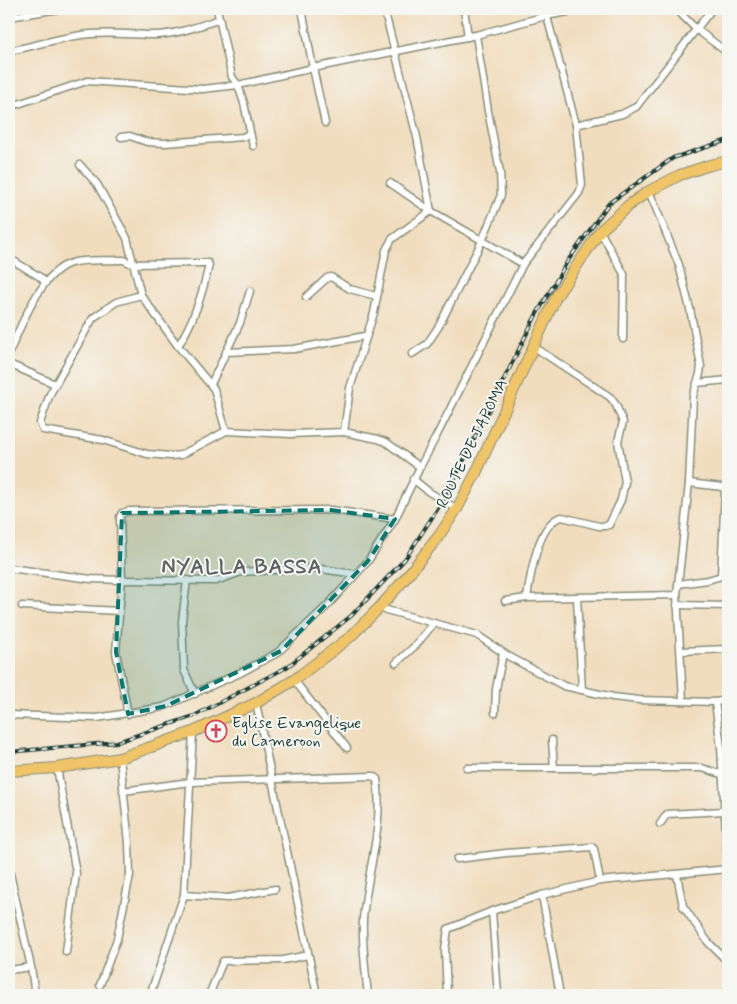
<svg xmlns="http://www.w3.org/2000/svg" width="737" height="1004" viewBox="0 0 737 1004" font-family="Mynerve,sans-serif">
<rect width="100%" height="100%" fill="#f6f6f2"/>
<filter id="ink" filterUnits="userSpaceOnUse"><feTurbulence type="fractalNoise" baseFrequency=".02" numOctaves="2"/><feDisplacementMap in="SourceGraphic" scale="10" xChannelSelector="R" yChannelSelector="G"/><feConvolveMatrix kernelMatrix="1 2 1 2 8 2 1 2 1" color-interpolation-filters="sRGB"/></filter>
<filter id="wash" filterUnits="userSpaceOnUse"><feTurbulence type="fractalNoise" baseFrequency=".0096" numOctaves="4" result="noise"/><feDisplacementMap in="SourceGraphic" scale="20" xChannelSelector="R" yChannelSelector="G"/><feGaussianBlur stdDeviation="1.12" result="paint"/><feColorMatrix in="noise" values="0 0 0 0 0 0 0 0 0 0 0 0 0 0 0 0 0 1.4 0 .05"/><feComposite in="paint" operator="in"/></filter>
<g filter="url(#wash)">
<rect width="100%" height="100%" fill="#f1ddbe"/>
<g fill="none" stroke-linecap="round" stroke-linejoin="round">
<polyline stroke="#55a3ce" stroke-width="2" points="9,149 11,151 12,166 9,184"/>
</g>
</g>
<g filter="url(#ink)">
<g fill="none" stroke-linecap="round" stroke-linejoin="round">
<g stroke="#888d79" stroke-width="9">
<g id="street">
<polyline points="217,9 232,77 238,85 244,103 253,146"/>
<polyline points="302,9 313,68 476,35 546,16 584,9"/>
<polyline points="384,9 417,137 431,211 523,264"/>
<polyline points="464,9 468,37"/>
<polyline points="676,9 696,29 728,53"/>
<polyline points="9,17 59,9"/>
<path d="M9 51C36 46 63 36 91 34 113 32 135 35 157 35 178 34 199 26 220 19"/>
<polyline points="9,107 87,81 203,89 238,85 313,68 325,123"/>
<polyline points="576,125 622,114 636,107 712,9"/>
<polyline points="121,137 130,136 147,142 165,143 243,137 250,133"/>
<polyline points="80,165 97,184 127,238 141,295 178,346 214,389 226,431 291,434 344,432 350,388 374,313 386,250 392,239 431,211 390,183"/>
<polyline points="600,231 624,274 623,339"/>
<polyline points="9,258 40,277 45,282"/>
<polyline points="141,295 116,302 93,318 50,394 40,423 43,430 103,440 147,454 171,456 181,455 226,431"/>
<polyline points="306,297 327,278 331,277 350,289 376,296"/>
<polyline points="226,352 294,349 365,336"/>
<path d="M9 353C21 326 41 272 71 263 85 259 103 261 117 260H124L132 264 203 263H208L209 265C202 295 194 321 178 346"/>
<polyline points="412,354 427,344 439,326 482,241 501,195 500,172 488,111 476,35"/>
<polyline points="9,364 55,384"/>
<polyline points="697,383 728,380"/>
<polyline points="211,384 240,323 250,291"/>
<polyline points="420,467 437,435 523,264 579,193 582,185 576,125 545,9"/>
<polyline points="413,479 429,492 457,509"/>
<polyline points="689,483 722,487 725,490 721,576"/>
<polyline points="9,568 91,579 122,580 216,581 241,572 314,568 356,574"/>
<polyline points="187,580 182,621 184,670 195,694"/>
<polyline points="678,584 708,580 728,574"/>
<polyline points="677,595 683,700"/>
<path d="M527 598C530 577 538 521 562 517L599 526H605L609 525 621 500 625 482 618 441 623 422 616 405 610 397 534 347"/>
<polyline points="577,598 582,690"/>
<polyline points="505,601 527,598 677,595 689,483 693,396 700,374 701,366 690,309 679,265 649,191"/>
<polyline points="677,605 728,606"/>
<polyline points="22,606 119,611"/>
<polyline points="379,608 477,635 508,656 564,686 613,697 639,700 715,702 728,700"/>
<polyline points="681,651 728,649"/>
<polyline points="396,663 416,645 434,623"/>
<polyline points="294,680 347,748"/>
<polyline points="715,702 721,747 728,869"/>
<polyline points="256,703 317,995"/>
<polyline points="495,713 496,689 503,653"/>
<polyline points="128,714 116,652 122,580 120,517 122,513 129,511 331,510 395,519"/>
<polyline points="9,715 97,718 163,707 238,674 277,653 327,606 368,561 395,519 420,467 386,442 378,439 344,432"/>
<polyline points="552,740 554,768"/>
<polyline points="57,768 76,873 66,952"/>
<polyline points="467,768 702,768 721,774 728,774"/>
<path d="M123 791 190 782 373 776 377 779C384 828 367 872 363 919 362 945 365 970 368 995"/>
<polyline points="660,824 667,814 724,811"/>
<polyline points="457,859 506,853 592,847 594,849 600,881"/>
<polyline points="9,869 31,967 35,995"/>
<polyline points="677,875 683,906 708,942 728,962"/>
<polyline points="184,895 228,898 275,889"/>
<polyline points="9,970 31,967"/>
<polyline points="100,985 117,939 130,875 129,843 120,758"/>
<polyline points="150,995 184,895 193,732"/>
<polyline points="209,995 223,961 283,960 308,955"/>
<polyline points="447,995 445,950 448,929 492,911"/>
<polyline points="498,995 492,911 542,895"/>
<polyline points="560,995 542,895 600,881 728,869"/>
</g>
</g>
<g stroke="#888d79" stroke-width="12">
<polyline id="primary" points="9,771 57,768 120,758 193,732 256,703 294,680 350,637 379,608 404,580 438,537 457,509 476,473 556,297 600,231 629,205 649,191 680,175 710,165 728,161"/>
</g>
<use href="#street" stroke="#fff" stroke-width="6"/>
<use href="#primary" stroke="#f0c469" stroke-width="10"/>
<g stroke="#1f3d34" stroke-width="4">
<polyline id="rail" points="9,752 117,742 194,716 287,667 351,616 405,559 446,496 535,317 567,262 609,203 673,158 728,140"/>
</g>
<use href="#rail" stroke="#f6f6f2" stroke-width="2" stroke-dasharray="5.5" stroke-linecap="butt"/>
</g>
</g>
<path fill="#0f766e" fill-opacity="0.2" stroke="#0f766e" stroke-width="4" stroke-dasharray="10 6" stroke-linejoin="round" d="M331 510 395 519 368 561 281 651 166 706 128 714 116 652 122 513Z"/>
<defs>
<g id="church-ring" transform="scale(1.125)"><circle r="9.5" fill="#f6f6f2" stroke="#d1495b" stroke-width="1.5"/><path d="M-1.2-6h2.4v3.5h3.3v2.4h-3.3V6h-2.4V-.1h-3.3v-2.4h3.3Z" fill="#d1495b"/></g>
</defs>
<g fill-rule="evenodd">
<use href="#church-ring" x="216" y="731"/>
</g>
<g text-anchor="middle" stroke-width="4" stroke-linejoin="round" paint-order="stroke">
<g font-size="16" fill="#1f3d34" stroke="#f6f6f2">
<text transform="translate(471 443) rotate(-64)" y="6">ROUTE DE JAPOMA</text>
</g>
<g font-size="16" fill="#1f3d34" stroke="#f6f6f2" text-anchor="start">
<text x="232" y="728">Eglise Evangelique<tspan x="232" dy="18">du Cameroon</tspan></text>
</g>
<g font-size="21" font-weight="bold" letter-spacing="1" fill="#5f6162" stroke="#f6f6f2">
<text x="242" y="573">NYALLA BASSA</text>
</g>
</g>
<rect width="737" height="1004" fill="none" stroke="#f6f6f2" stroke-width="30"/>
</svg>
